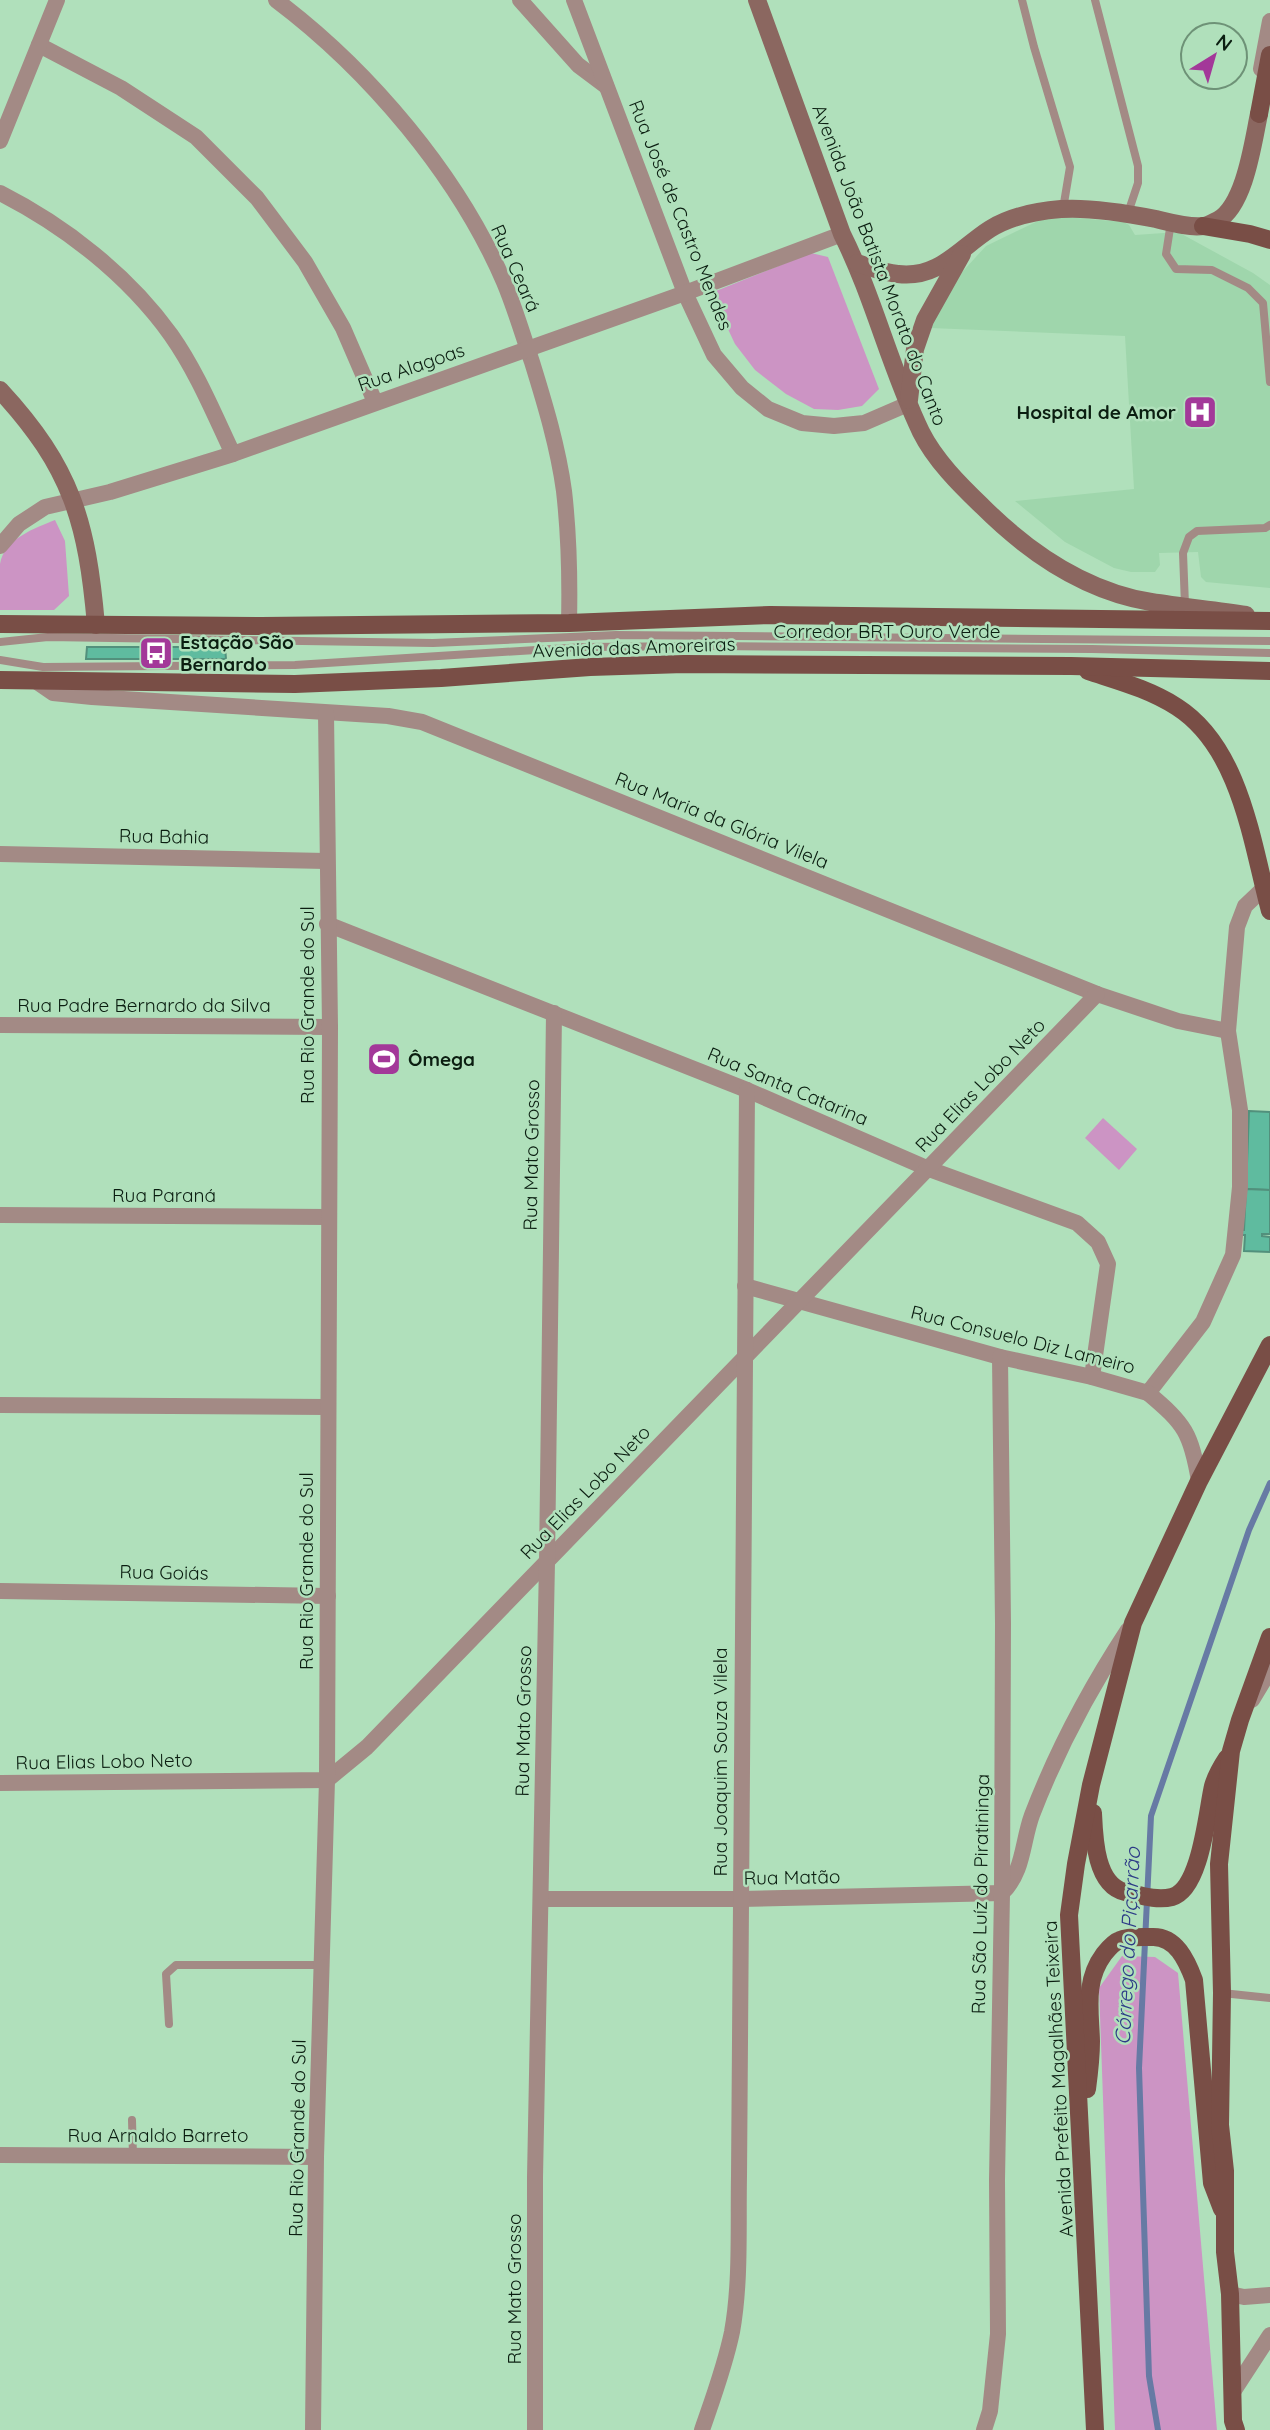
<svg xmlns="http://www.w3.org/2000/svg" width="1270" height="2430" viewBox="0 0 1270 2430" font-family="Quicksand,sans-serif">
<rect width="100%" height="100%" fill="#b0e0bb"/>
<polygon fill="#9fd6ac" points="1065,217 1124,222 1129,225 1135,235 1178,232 1253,273 1270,285 1270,588 1206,582 1201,577 1198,552 1159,553 1160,565 1155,572 1131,572 1114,568 1065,542 1015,501 1134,489 1125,336 930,328 953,282 986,246 1040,220"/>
<g fill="#cc94c4">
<polygon points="811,253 828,257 879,389 862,406 838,410 814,409 786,394 755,370 735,344 711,293"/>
<path d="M55 520 65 541 69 596 54 610H0C0 595 0 578 0 564 4 539 35 528 55 520Z"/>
<polygon points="1103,1118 1137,1149 1119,1170 1085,1138"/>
<polygon points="1122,1956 1155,1957 1178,1973 1217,2430 1115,2430 1099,1988"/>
</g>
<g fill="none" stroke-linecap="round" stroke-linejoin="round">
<polyline stroke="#677aa4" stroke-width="6" points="1158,2430 1149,2376 1139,2068 1151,1816 1249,1530 1270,1483"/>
</g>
<g fill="#5fbb9f" stroke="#52907c" stroke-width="2">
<polygon points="87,647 225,647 226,659 86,659"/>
<polygon points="1249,1111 1270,1112 1270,1190 1246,1189"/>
<polygon points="1246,1189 1270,1190 1270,1234 1262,1234 1262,1236 1270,1237 1270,1252 1244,1251 1245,1235 1238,1235 1238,1230 1244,1230"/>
</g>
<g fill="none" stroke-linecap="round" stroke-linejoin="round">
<g stroke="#a38a85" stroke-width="8">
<polyline points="1022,0 1034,47 1070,167 1063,209"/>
<polyline points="1095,0 1138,166 1138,183 1128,213"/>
<polyline points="1171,222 1166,254 1176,269 1212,270 1248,288 1263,303 1270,382"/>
<polyline points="1185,605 1183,553 1189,537 1197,531 1265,528 1270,525"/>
<polyline points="0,642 48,637 433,643 616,635 1270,641"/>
<polyline points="0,660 43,667 295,665 584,647 711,646 1092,649 1270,653"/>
<polyline points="1222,1993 1270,1998"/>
<polyline points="169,2024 166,1974 176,1965 322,1965"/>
<polyline points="132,2120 133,2156"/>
</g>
<g stroke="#a38a85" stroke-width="16">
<path d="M276 0C369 70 458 175 504 282 515 308 523 336 532 362 545 404 558 447 564 491 569 535 570 579 569 623"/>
<polyline points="520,0 578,65 606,86"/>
<polyline points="574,0 685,293 714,355 742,388 768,409 802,423 834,426 864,423 908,404"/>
<polyline points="39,45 121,88 196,137 257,198 305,262 343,328 375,402"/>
<polyline points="1261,69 1270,21"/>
<polyline points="0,141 57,0"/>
<path d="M0 193C65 226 128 275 171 335 197 372 214 414 233 454"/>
<polyline points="0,546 19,524 45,507 110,492 233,454 685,293 842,234"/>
<polyline points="37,682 53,693 92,697 388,716 422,722 1097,994 1178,1021 1228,1031"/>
<polyline points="0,854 326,861"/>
<polyline points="327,924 747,1090 929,1169 1077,1223 1098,1242 1108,1264 1092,1377"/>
<polyline points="0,1025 330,1027"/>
<polyline points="0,1215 328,1217"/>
<polyline points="745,1286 1000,1357 1092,1377 1148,1393 1203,1322 1233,1255 1240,1187 1240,1110 1228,1031 1237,927 1245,906 1264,888"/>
<path d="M1148 1393C1185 1424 1191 1433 1199 1481"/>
<polyline points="0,1405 327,1407"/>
<polyline points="0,1591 328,1596"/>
<polyline points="1252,1700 1270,1670"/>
<polyline points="0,1783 327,1780 367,1747 1097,994"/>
<path d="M1002 1893C1024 1872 1022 1842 1032 1815 1057 1750 1090 1688 1128 1630"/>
<polyline points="541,1899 740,1899 1002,1893"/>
<polyline points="0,2155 316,2157"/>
<polyline points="1230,2294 1244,2297 1270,2295"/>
<polyline points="1233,2392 1270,2335"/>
<polyline points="313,2430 316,2157 327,1780 330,1027 326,713"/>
<polyline points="535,2430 535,2177 547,1562 554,1013"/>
<path d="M702 2430C713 2398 725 2366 732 2332 741 2282 738 2227 739 2176L747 1090"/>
<polyline points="984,2430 990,2411 998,2334 997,2180 1002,1893 1003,1623 1000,1357"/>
</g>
<g stroke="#8b6760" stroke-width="18">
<path d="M757 0 842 234C874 298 890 368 921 432 935 460 960 485 982 506 1028 552 1085 591 1151 602 1182 607 1214 610 1246 615"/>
<path d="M857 263C870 267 884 273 898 274 939 279 960 248 990 229 1011 216 1036 211 1061 209 1091 207 1126 213 1156 219 1169 222 1189 228 1203 226 1207 226 1214 222 1218 220 1245 205 1253 142 1259 114"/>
<path d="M0 390C72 468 87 522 96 625"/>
<polyline points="909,400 915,349 925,320 962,254"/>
</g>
<g stroke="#794e46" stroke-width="18">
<polyline points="1259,114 1270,55"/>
<polyline points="1203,226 1250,234 1270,240"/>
<polyline points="0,624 261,626 569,623 770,615 1270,621"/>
<path d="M1088 671C1118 681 1149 689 1177 707 1241 748 1252 844 1270 911"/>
<polyline points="0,680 295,684 441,678 590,667 684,664 1071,666 1270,671"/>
<path d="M1093 1813C1094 1836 1095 1885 1125 1892 1139 1895 1157 1901 1172 1897 1201 1889 1207 1812 1213 1786 1216 1776 1221 1767 1227 1758"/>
<path d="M1087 2089C1089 2074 1091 2057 1091 2041 1090 2009 1084 1981 1104 1954 1108 1949 1114 1942 1120 1940 1128 1936 1143 1937 1152 1937 1176 1936 1187 1961 1194 1980L1212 2183 1222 2209"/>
<polyline points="1095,2430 1069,1915 1076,1864 1091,1785 1133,1623 1199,1481 1270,1345"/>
<polyline points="1236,2430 1233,2421 1230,2294 1225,2252 1225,2171 1220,2125 1222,1993 1219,1864 1231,1751 1240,1720 1270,1637"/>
</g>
</g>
<defs>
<g id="hospital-square" transform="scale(1.75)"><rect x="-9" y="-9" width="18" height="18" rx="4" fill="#a33899" stroke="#b0e0bb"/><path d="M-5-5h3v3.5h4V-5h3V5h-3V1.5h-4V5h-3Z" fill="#fff"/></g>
<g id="bus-square" transform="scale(1.75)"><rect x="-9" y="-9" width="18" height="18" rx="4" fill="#a33899" stroke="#b0e0bb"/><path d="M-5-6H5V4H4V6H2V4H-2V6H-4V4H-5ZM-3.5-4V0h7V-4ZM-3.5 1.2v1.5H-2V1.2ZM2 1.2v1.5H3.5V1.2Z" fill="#fff"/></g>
<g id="stadium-square" transform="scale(1.75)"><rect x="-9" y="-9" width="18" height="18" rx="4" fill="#a33899" stroke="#b0e0bb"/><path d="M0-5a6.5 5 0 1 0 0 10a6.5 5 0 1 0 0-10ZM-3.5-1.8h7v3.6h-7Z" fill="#fff"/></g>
</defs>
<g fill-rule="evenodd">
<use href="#hospital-square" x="1200" y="412"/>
<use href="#bus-square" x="156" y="653"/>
<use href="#stadium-square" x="384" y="1059"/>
</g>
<g text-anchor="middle" stroke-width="5" stroke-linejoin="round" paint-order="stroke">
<g font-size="19" fill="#0b1e11" stroke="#b0e0bb">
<text transform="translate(681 215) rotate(68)" y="7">Rua José de Castro Mendes</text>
<text transform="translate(880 265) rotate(69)" y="7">Avenida João Batista Morato do Canto</text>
<text transform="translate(516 268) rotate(66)" y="7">Rua Ceará</text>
<text transform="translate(411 367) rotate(-19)" y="7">Rua Alagoas</text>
<text x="887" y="638">Corredor BRT Ouro Verde</text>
<text transform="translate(634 647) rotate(-2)" y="7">Avenida das Amoreiras</text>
<text transform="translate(722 820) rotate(22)" y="7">Rua Maria da Glória Vilela</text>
<text transform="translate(164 836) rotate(1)" y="7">Rua Bahia</text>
<text x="144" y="1012">Rua Padre Bernardo da Silva</text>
<text transform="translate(307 1005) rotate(-90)" y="7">Rua Rio Grande do Sul</text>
<text transform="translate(980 1085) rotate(-46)" y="7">Rua Elias Lobo Neto</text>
<text transform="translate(788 1086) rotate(23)" y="7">Rua Santa Catarina</text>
<text transform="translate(531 1155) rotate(-89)" y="7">Rua Mato Grosso</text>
<text x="164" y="1202">Rua Paraná</text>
<text transform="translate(1023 1339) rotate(14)" y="7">Rua Consuelo Diz Lameiro</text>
<text transform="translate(585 1492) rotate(-46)" y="7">Rua Elias Lobo Neto</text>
<text transform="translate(306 1571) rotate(-90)" y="7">Rua Rio Grande do Sul</text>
<text transform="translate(164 1572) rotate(1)" y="7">Rua Goiás</text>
<text transform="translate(523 1721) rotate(-89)" y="7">Rua Mato Grosso</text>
<text transform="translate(104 1761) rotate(-1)" y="7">Rua Elias Lobo Neto</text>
<text transform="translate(720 1762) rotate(-90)" y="7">Rua Joaquim Souza Vilela</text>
<text transform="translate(792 1877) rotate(-1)" y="7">Rua Matão</text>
<text transform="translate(980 1894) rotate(-89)" y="7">Rua São Luíz do Piratininga</text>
<text transform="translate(1058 2079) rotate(-93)" y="7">Avenida Prefeito Magalhães Teixeira</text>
<text x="158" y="2142">Rua Arnaldo Barreto</text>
<text transform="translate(297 2138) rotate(-89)" y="7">Rua Rio Grande do Sul</text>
<text transform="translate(514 2289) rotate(-90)" y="7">Rua Mato Grosso</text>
</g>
<g font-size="19" font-weight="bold" fill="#0b1e11" stroke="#b0e0bb" text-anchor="start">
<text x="1176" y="419" text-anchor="end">Hospital de Amor</text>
<text x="180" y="649">Estação São<tspan x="180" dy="22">Bernardo</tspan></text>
<text x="408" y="1066">Ômega</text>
</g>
<g font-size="21" font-style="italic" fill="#2d3b87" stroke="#b0e0bb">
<text transform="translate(1128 1946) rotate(-87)" y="7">Córrego do Piçarrão</text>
</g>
</g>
<g transform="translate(1214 56) rotate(37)"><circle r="33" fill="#b0e0bb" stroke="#6e9277" stroke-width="2"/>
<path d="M0-5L12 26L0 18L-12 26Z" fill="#a33899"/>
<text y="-10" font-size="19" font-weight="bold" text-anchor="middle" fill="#0b1e11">N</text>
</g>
</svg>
